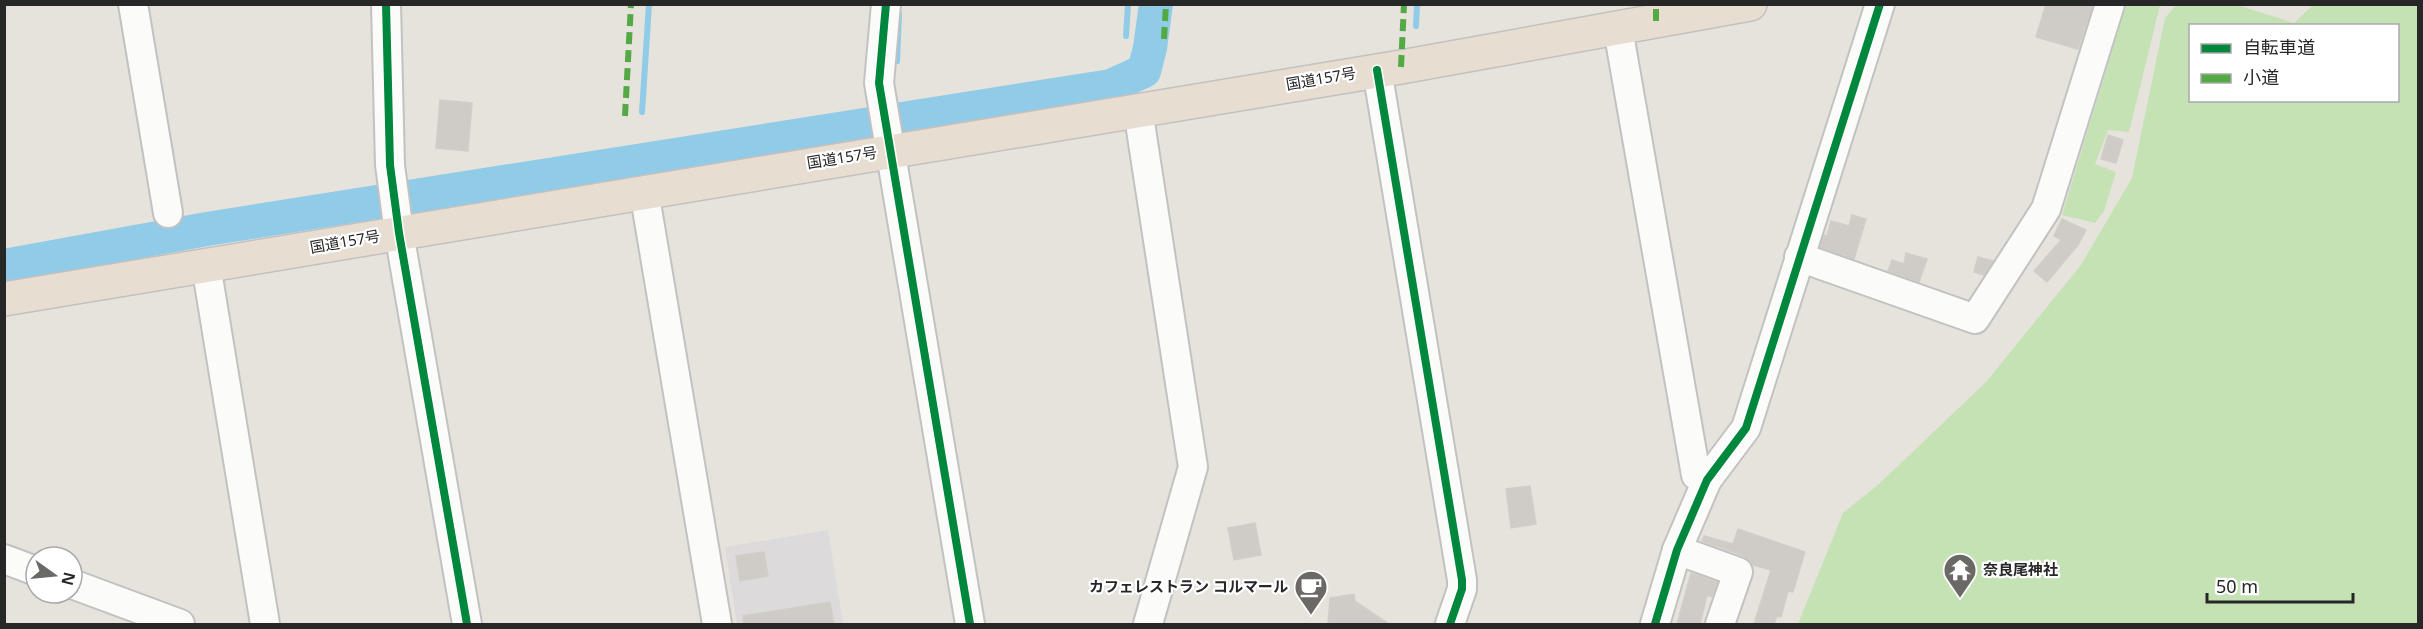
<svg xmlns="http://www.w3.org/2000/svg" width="2423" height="629" viewBox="0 0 2423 629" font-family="'Noto Sans','Noto Sans JP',sans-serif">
<rect width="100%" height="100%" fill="#e6e3dc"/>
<polygon fill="#dcdadb" points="828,530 843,624 737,624 725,547"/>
<g fill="#c4e2b4" fill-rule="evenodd">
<path d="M2177 4 2237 5 2294 23 2313 5H2418V624H1798L1843 513 1879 484 1986 382 2081 265 2132 178 2165 18ZM2190 26H2398V100H2190Z"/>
<polygon points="2126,5 2160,5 2129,132 2108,130 2095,164 2116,172 2104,211 2095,223 2062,215"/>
</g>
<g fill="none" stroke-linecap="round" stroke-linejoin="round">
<g stroke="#90cbe7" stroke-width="6">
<polyline points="1416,26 1417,4"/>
<polyline points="1126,36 1128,4"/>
<polyline points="897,61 899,14"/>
<polyline points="642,112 649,4"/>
</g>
<polyline stroke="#90cbe7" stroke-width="34" points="4,266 207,229 1111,86 1144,71 1150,48 1156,4"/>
</g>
<g fill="#cfccc7" stroke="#d1cec8" stroke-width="1.5">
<polygon points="2046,4 2093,4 2078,49 2036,37"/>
<polygon points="440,100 472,103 468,151 436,148"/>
<polygon points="2108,135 2123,140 2116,163 2101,159"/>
<polygon points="1852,215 1866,219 1854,259 1820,247 1824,235 1827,236 1831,221 1849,226"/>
<polygon points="2062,219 2086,230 2078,245 2047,282 2034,271 2061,240 2054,236"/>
<polygon points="1906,253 1927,259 1919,282 1888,271 1892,260 1904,264"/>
<polygon points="1978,257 1993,261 1984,275 1974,272"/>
<polygon points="1530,486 1536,524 1511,528 1506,489"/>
<polygon points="1255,523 1261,555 1234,560 1228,528"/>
<polygon points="1738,529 1805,552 1793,592 1788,591 1781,617 1777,616 1774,624 1754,624 1771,570 1753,565 1744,556 1702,541 1704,536 1733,544"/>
<polygon points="764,552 768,576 740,581 736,556"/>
<polygon points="1691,573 1717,582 1712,597 1707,595 1700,624 1677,624"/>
<polygon points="1354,594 1355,601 1389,624 1328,624 1330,598"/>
<polygon points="830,602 834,624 744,624 743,616"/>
</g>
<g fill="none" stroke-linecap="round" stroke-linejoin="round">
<g stroke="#c3c2c2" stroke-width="32">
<g id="minor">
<polyline points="133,4 168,213"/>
<polyline points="386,4 390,165 399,233 467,624"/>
<polyline points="886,4 879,83 970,624"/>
<polyline points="1618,29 1696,475 1707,480"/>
<polyline points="1377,70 1462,580 1462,589 1450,624"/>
<polyline points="1138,110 1193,467 1148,624"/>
<polyline points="644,191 717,624"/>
<polyline points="1799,257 1975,319 2046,209 2110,4"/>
<polyline points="206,265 265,624"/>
<polyline points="1677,550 1738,572 1720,624"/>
<polyline points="4,559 36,571"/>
<polyline points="72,584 180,624"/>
<polyline points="1655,624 1677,550 1707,480 1746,428 1880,4"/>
</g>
</g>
<g stroke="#c3c1bf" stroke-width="36">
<polyline id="highway" points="4,299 1401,67 1750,4"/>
</g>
<use href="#minor" stroke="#fbfbfa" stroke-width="28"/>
<use href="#highway" stroke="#e8ddd1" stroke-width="33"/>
<g stroke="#53aa44" stroke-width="6" stroke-dasharray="12 6" stroke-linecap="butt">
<polyline points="1656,21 1656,4"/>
<polyline points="1164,39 1166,4"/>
<polyline points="1401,67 1404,4"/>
<polyline points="625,116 631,4"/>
</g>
<g stroke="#fff" stroke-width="11">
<g id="cycleway">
<polyline points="386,4 390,165 399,233 467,624"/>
<polyline points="886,4 879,83 970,624"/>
<polyline points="1377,70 1462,580 1462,589 1450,624"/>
<polyline points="1655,624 1677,550 1707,480 1746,428 1880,4"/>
</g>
</g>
<use href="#cycleway" stroke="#00873e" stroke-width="8"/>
</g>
<defs>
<g id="temple-pin" transform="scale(1.725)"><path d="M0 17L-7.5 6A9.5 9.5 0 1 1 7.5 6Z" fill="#6a6966" stroke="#fff"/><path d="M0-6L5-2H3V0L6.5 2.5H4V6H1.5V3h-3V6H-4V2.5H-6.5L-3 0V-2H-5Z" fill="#fff"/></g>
<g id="cafe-pin" transform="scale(1.725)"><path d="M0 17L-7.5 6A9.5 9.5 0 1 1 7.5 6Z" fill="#6a6966" stroke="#fff"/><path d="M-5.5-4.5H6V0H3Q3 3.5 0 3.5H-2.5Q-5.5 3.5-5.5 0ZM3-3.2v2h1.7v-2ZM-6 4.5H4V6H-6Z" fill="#fff"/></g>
</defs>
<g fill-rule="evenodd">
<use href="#temple-pin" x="1960" y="570"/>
<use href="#cafe-pin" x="1311" y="587"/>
</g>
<g text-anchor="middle" stroke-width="4.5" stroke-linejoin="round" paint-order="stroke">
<g font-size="15" fill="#272727" stroke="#fff">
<text transform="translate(1321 79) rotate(-10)" y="5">国道157号</text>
<text transform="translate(842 158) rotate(-9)" y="5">国道157号</text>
<text transform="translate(345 242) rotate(-10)" y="5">国道157号</text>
</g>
<g font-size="15" font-weight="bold" fill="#272727" stroke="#fff" text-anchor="start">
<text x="1983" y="575">奈良尾神社</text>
<text x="1288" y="592" text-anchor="end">カフェレストラン コルマール</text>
</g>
</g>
<rect width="2423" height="629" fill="none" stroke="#272727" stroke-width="12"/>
<rect x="2189" y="24" width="210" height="78" fill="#ffffff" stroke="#a9a9a9" stroke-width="1.5"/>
<rect x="2201" y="44" width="30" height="9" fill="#00873e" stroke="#a9a9a9" stroke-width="1.5"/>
<text x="2243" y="54" font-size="18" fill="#272727">自転車道</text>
<rect x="2201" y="74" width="30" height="9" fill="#53aa44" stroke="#a9a9a9" stroke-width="1.5"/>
<text x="2243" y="84" font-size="18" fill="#272727">小道</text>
<g transform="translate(54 575) rotate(105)"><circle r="28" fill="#ffffff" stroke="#a9a9a9" stroke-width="1.5"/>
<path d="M0-4.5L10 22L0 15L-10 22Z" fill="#6a6966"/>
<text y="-9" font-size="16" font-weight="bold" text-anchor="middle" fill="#272727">N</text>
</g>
<path d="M2207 593v9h146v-9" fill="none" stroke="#272727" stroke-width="3"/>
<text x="2216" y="593" font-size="18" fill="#272727" stroke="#ffffff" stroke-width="4.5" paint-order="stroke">50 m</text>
</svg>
